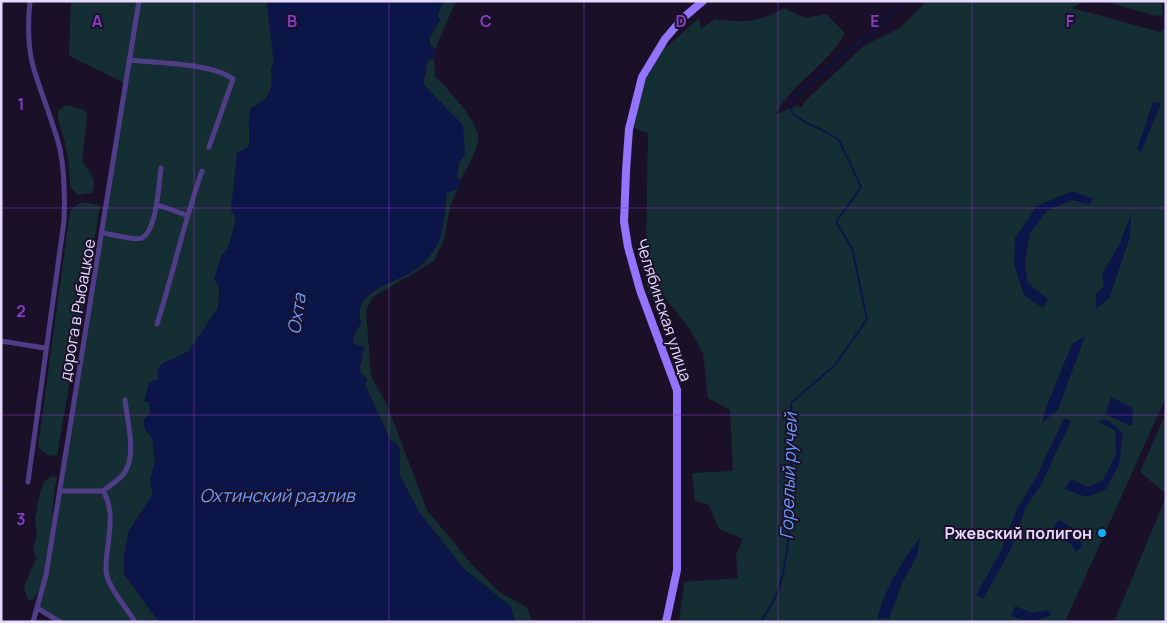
<svg xmlns="http://www.w3.org/2000/svg" width="1167" height="623" viewBox="0 0 1167 623" font-family="Manrope,sans-serif">
<rect width="100%" height="100%" fill="#1a1129"/>
<g fill="#142e33">
<path d="M71 1H267L274 64 271 69C274 88 270 100 251 109 247 119 251 131 249 143 246 165 237 188 231 209L236 220 228 249 221 256 218 308 189 352 162 364 159 379 145 401 149 402 151 413 144 419 145 430 152 437 155 460 150 482 153 494 129 531 124 574 156 618 164 622H64L39 607 125 83 69 56Z"/>
<polygon points="443,1 456,1 435,49 430,45 429,38 440,20 438,14"/>
<path d="M927 1H1084L1072 8 1160 32 1166 28V397L1065 622H679L684 582 738 578 736 555 743 539 719 529 709 505 695 501 692 473 733 471 730 410 708 398 703 353 689 328 664 297 654 304 646 283 651 274 646 253 648 133 634 128 644 83 662 51 699 18 701 29 715 19C744 23 757 23 784 8L805 18 826 14 845 33C827 65 792 84 775 115L796 106 802 107 806 100 865 45 900 28Z"/>
<polygon points="1103,1 1162,1 1163,15 1156,16"/>
<path d="M434 58 435 76C447 89 481 123 478 140 477 153 466 168 461 180L457 178 459 162 423 84 428 60Z"/>
<path d="M66 105 85 110 87 115 82 162C89 171 95 177 94 189L91 193 78 195 70 187C70 171 68 155 64 139 61 129 57 121 58 111Z"/>
<path d="M458 188 450 207 444 239 434 261 373 297 366 310 371 376 387 405 427 510 474 567 498 591 527 608 533 622H517L514 619 510 606 463 568 419 512 400 476V449L391 441 365 385 367 379 359 371 364 348 353 343V336L361 323C351 288 399 284 419 267 425 262 435 250 438 243 444 232 445 206 447 193Z"/>
<polygon points="81,202 100,205 57,456 47,455 38,447 70,211"/>
<polygon points="1166,413 1166,494 1140,472"/>
<path d="M52 476 57 478C49 508 55 581 31 601L27 598 24 586 36 559 33 548 37 534 35 519 40 492 44 482Z"/>
<polygon points="1166,497 1166,622 1114,622"/>
</g>
<g fill="#0c1547">
<path d="M267 1H443L438 14 440 20 429 38 430 45 435 49 434 58 428 60 423 84 463 125 465 156 459 162 457 178 461 180 458 188 447 193C445 206 444 232 438 243 435 250 425 262 419 267 399 284 350 288 361 323L353 336V343L364 348 359 371 367 379 365 385 391 441 396 443 400 449V476L419 512 463 568 510 606 514 619 517 622H164L156 618 124 574V555L129 531 153 494 150 482 155 460 152 437 145 430 144 419 151 413 149 402 144 401 149 382 159 379 157 370 162 364 189 351 218 308 220 287 214 279 221 256 228 249 236 220 231 209 237 153 249 146C250 133 247 120 251 108 270 100 274 88 271 69L274 64Z"/>
<polygon points="1153,102 1161,104 1141,152 1137,150"/>
<polygon points="1073,191 1093,199 1090,205 1072,200 1047,211 1030,233 1025,264 1028,283 1048,299 1043,308 1024,295 1014,264 1015,238 1037,206"/>
<polygon points="1131,214 1130,237 1110,297 1096,309 1096,294 1104,286 1102,274 1120,243"/>
<polygon points="1085,336 1058,410 1042,423 1047,405 1072,344"/>
<polygon points="1111,397 1133,408 1132,426 1106,415"/>
<polygon points="1064,418 1071,421 1041,485 1026,507 1010,551 983,599 976,595 1000,553 1017,509 1037,476"/>
<polygon points="1108,420 1123,434 1119,465 1106,489 1087,497 1064,489 1071,479 1088,487 1102,481 1116,455 1115,430 1097,421"/>
<polygon points="1059,520 1076,530 1082,546 1076,552 1071,544 1051,531"/>
<path d="M920 538 917 556 903 581 889 618 877 619C885 588 901 563 920 538Z"/>
<path d="M1015 606 1033 613 1049 610 1051 615C1036 622 1027 622 1011 616Z"/>
</g>
<g fill="none" stroke-linecap="round" stroke-linejoin="round">
<g stroke="#0c1547" stroke-width="2">
<polyline points="1,488 5,488"/>
<path d="M761 622C766 612 774 602 778 591 796 536 790 462 791 403L836 364 867 319 852 248 836 222 861 187 839 140 820 129 806 123 792 113 791 100 847 51 873 32 903 1"/>
</g>
<g stroke="#503d87" stroke-width="5">
<path d="M129 60C155 63 213 63 233 79L209 147"/>
<polyline points="158,205 186,215"/>
<path d="M103 233C111 234 135 241 142 238 157 230 159 183 161 168"/>
<path d="M157 324C173 274 184 222 202 171"/>
<polyline points="1,341 45,348"/>
<path d="M125 400C127 419 136 453 126 470 122 479 110 485 103 491 118 515 105 545 106 571 107 586 127 608 135 622"/>
<path d="M28 482 64 221C65 197 65 174 60 149 53 121 41 94 33 66 28 47 28 21 30 1"/>
<polyline points="60,491 103,491"/>
<polyline points="37,608 60,622"/>
<polyline points="33,622 46,575 139,1"/>
</g>
<polyline stroke="#9474fc" stroke-width="8" points="666,622 677,570 677,390 640,290 628,247 624,222 626,171 629,129 642,77 665,39 683,18 703,1"/>
</g>
<path fill="none" stroke="#863dc5" stroke-width="1" stroke-opacity="0.55" d="M194 1V622M389 1V622M584 1V622M778 1V622M972 1V622M1 208H1166M1 415H1166"/>
<circle fill="#0bb0f9" stroke="#1a1129" stroke-width="2" cx="1102" cy="533" r="5"/>
<g text-anchor="middle" stroke-width="4" stroke-linejoin="round" paint-order="stroke">
<g font-size="16" fill="#e6dafe" stroke="#1a1129">
<text transform="translate(77 310) rotate(-80)" y="6">дорога в Рыбацкое</text>
<text transform="translate(664 310) rotate(72)" y="6">Челябинская улица</text>
</g>
<g font-size="16" font-weight="bold" fill="#e6dafe" stroke="#1a1129" text-anchor="end">
<text x="1092" y="539">Ржевский полигон</text>
</g>
<g font-size="18" font-style="italic" fill="#6b9bfc" stroke="#1a1129">
<text transform="translate(297 314) rotate(-82)" y="6">Охта</text>
<text transform="translate(789 476) rotate(-88)" y="6">Горелый ручей</text>
<text x="277" y="502">Охтинский разлив</text>
</g>
</g>
<g font-size="16" text-anchor="middle" font-weight="bold" fill="#863dc5" stroke="#1a1129" stroke-width="4" stroke-linejoin="round" paint-order="stroke">
<text x="97" y="27">A</text>
<text x="292" y="27">B</text>
<text x="486" y="27">C</text>
<text x="681" y="27">D</text>
<text x="875" y="27">E</text>
<text x="1070" y="27">F</text>
<text x="21" y="110">1</text>
<text x="21" y="317">2</text>
<text x="21" y="525">3</text>
</g>
<rect width="1167" height="623" fill="none" stroke="#e6dafe" stroke-width="5"/>
</svg>
